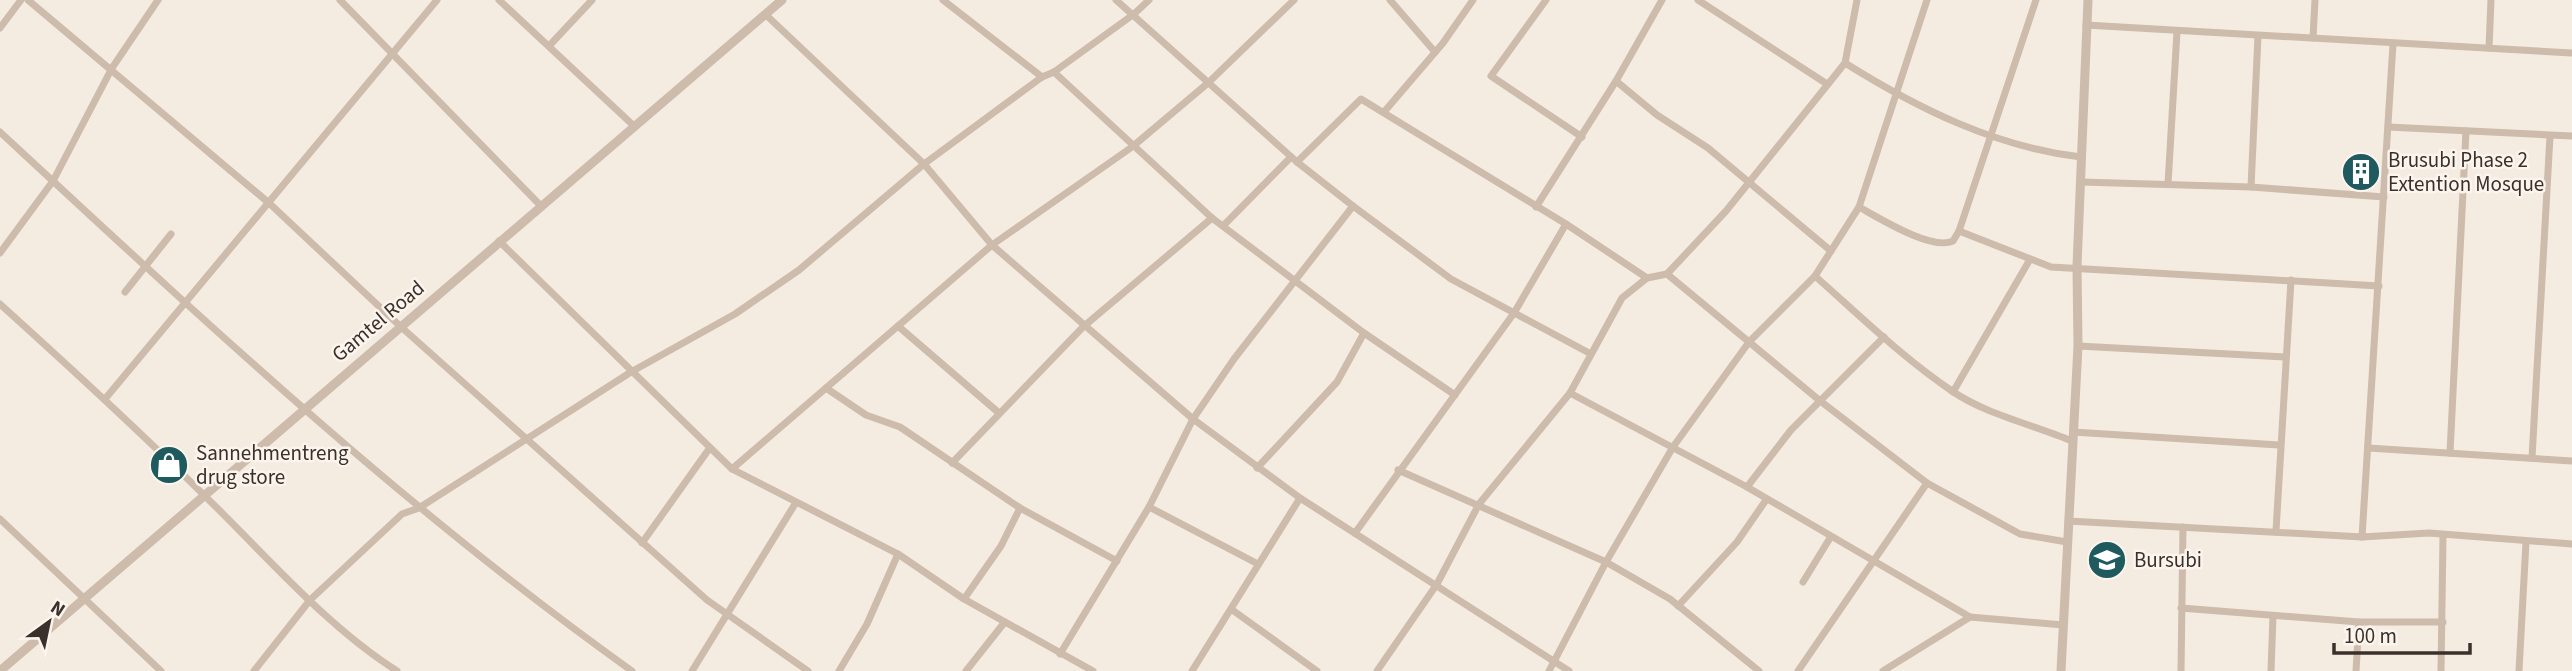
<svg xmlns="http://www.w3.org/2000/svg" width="2572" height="671" viewBox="0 0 2572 671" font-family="'Source Sans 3',sans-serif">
<rect width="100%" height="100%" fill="#f4ebe1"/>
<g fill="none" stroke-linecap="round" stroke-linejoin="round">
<g stroke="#cdbbac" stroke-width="7">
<polyline points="28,0 269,203 400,326 707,600 808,671"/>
<polyline points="340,0 541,206"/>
<polyline points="499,0 634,126"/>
<polyline points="943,0 1042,77"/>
<polyline points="1116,0 1297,162 1353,206 1451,279 1591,354"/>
<polyline points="1390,0 1435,52"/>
<polyline points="1546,0 1491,76 1582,137"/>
<polyline points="1698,0 1827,84"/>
<polyline points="765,14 924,164 992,245 1193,419 1300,498 1569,671"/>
<polyline points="2086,25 2572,53"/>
<polyline points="0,28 21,0"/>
<polyline points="2313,38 2315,0"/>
<polyline points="549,46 592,0"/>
<polyline points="2489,48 2491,0"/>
<path d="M1845 63C1917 108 1995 147 2081 157"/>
<polyline points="1054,72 1212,218 1364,333 1455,395"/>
<polyline points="1616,81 1657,115 1708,148 1831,251"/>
<polyline points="1384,112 1443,43 1473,0"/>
<polyline points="2388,127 2572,136"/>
<path d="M0 132C203 320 406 510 632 671"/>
<polyline points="1297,162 1361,99 1566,224 1647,278"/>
<polyline points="2081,182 2251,187 2384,197"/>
<polyline points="2168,184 2177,32"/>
<polyline points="2251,187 2258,36"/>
<polyline points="1536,207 1616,81 1662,0"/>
<path d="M1859 207C1879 218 1932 251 1953 241L1959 231 2051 267 2379 286"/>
<polyline points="1224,225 1291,157"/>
<polyline points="1959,231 2036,0"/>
<polyline points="499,241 732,469 898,554 964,599 1093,671"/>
<polyline points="0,253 53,181 112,68 158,0"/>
<polyline points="1667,274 1819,400 1927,483 2020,534 2067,542"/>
<path d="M1815 276C1859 315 1903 358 1952 391 1985 414 2034 425 2072 441"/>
<polyline points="125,292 171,234"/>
<path d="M0 304C72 369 144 435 213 504 271 561 328 627 397 671"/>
<polyline points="898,326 999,413"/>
<polyline points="2078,346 2285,357"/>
<polyline points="826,388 866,415 900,427 1020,508 1117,561"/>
<polyline points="1953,392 2029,261"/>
<polyline points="1570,393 1747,487 1970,617 2063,625"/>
<polyline points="105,399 437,0"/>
<polyline points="2073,432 2279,445"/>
<polyline points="2368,448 2572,461"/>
<polyline points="2450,453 2466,131"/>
<polyline points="2532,458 2550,136"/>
<polyline points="952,463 1083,327 1212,218"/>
<polyline points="1257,468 1337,382 1364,333"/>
<polyline points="732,469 992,245 1132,147 1208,83 1294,0"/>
<polyline points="1398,470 1606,562 1670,599 1759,671"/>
<polyline points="1747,487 1791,430 1884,337"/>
<polyline points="1149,507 1258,564"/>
<polyline points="0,519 161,671"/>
<polyline points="2068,521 2362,537 2429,533 2572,544"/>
<polyline points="2276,531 2291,280"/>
<polyline points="1355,533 1514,313 1566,224"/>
<polyline points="2362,537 2393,44"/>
<polyline points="642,543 709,449"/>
<polyline points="1803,582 1830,538"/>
<polyline points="964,599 1001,546 1020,508"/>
<polyline points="1678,606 1737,542 1766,500"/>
<polyline points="2181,608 2359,622 2443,622"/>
<polyline points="1231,609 1317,671"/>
<polyline points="1060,654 1149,507 1193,419 1234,359 1353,206"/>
<polyline points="254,671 310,600 402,514 419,508 631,372 735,314 799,270 924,164 1042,77 1054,72 1134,14 1149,0"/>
<polyline points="692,671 795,504"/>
<polyline points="839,671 867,624 898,554"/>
<polyline points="966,671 1004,623"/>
<polyline points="1192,671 1300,498"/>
<polyline points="1377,671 1437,584 1479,504 1570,393 1622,298 1647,278 1667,274 1726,211 1845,63 1857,0"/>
<polyline points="1549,671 1606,562 1673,447 1749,342 1815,276 1859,207 1927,0"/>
<polyline points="1798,671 1927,483"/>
<polyline points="1883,671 1970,617"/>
<polyline points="2181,671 2183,527"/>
<polyline points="2271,671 2273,616"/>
<polyline points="2356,671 2359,622"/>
<polyline points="2441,671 2443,537"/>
<polyline points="2519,671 2526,542"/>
</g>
<g stroke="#cdbbac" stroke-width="9">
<polyline points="0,671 782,0"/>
<polyline points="2061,671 2078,346 2077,266 2088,0"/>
</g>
</g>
<defs>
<g id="building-disc" transform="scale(2.0125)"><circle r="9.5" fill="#1f5a5e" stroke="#fbf5ee"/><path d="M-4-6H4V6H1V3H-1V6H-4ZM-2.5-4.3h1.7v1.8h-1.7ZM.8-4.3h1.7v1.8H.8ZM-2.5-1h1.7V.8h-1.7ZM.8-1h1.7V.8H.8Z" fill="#fff"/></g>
<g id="shop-disc" transform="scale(2.0125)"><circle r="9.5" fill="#1f5a5e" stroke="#fbf5ee"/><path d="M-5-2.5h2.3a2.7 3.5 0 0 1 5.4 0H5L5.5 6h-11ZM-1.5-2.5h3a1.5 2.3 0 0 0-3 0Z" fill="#fff"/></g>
<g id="school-disc" transform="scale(2.0125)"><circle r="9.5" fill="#1f5a5e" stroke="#fbf5ee"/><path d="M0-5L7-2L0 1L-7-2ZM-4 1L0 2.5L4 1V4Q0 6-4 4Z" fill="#fff"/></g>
</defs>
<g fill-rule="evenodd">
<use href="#building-disc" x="2361" y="172"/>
<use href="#shop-disc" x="169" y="465"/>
<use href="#school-disc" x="2107" y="560"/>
</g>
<g text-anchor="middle" stroke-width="5" stroke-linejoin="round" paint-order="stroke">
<g font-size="21" fill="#3b302b" stroke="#fbf5ee" text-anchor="start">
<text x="2388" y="167">Brusubi Phase 2<tspan x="2388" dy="24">Extention Mosque</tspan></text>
<text x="196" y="460">Sannehmentreng<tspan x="196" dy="24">drug store</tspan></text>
<text x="2134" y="567">Bursubi</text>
</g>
<g font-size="21" fill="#3b302b" stroke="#fbf5ee">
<text transform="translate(378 321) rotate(-40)" y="7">Gamtel Road</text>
</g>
</g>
<g transform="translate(49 622) rotate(33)" stroke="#fbf5ee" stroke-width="5" paint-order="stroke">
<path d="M0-5L12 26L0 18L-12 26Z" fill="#3b302b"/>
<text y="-10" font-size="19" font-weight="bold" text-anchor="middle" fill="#3b302b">N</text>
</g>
<path d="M2334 643v10h136v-10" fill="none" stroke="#3b302b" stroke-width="3.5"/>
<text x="2344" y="643" font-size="21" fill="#3b302b" stroke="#fbf5ee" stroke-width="5" paint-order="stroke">100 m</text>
</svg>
